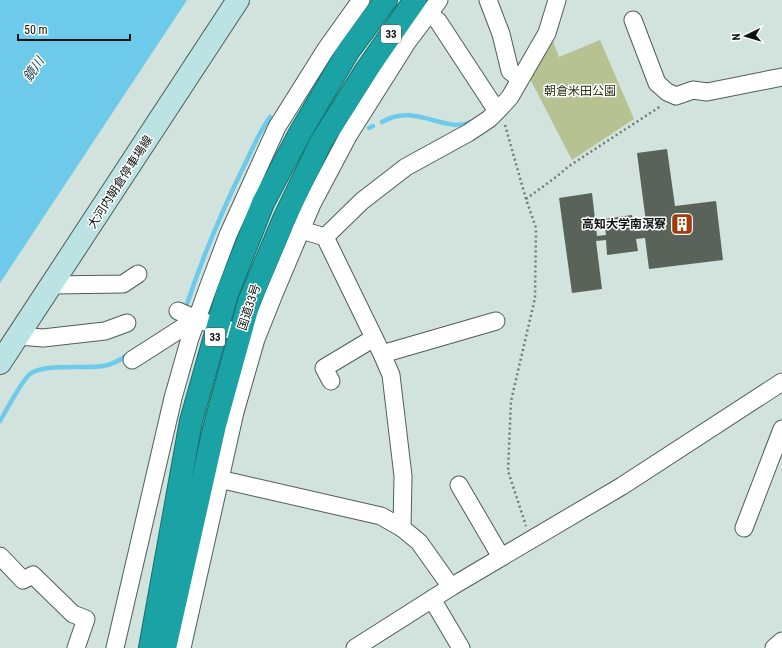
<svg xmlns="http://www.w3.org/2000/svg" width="782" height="648" viewBox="0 0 782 648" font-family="'Roboto Condensed','Noto Sans JP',sans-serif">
<rect width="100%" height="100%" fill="#d1e3dc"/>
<polygon fill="#b7c293" points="551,36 559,57 600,40 634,119 572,160 528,75"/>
<polygon fill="#6dcaeb" points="0,0 187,0 0,283"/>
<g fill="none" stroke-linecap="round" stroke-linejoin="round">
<g stroke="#6dcaeb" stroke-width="4.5">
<path d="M382 122C416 102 443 134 471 122"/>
<polyline points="369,128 373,126"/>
<path d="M185 310C201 261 221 213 244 166 252 150 259 132 270 117"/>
<path d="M0 421C6 411 22 380 30 374 44 363 84 369 103 366 112 365 120 360 128 355"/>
</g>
</g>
<polygon fill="#596359" points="667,149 675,206 716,201 723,260 649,269 645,238 636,239 638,251 607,255 606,240 596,241 602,289 572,293 559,198 592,193 597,236 606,235 604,219 632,215 634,231 647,230 637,153"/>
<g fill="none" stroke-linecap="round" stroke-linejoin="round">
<g stroke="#4f5e58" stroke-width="19">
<g id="street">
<polyline points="488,0 501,34 510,71 520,79"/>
<polyline points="429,14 438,21 497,111"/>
<polyline points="633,20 657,83 667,92 676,96 693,90 707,92 782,77"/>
<polyline points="301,230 325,237 382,354 391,375 403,476 402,528 419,542 451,587"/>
<polyline points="325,237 362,201 406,167 468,133 489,119 501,107 510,97 547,33 557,0"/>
<polyline points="52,285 123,284 138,274"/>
<polyline points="178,311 196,319 252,337"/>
<polyline points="19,336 43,338 105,331 127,323"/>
<polyline points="382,354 496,321"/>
<polyline points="132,360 196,319"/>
<polyline points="331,381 324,368 374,338"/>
<polyline points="219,479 381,516 402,528"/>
<polyline points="459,485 501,557"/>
<polyline points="744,528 782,429"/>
<polyline points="0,556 23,580 33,575 73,614 86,619 76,648"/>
<polyline points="432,599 461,648"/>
<polyline points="115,648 173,398 190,338 208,288 228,235 277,127 326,49 361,0"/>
<polyline points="182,648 235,412 256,339 274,294 312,204 348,136 408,41 439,0"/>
<polyline points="355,648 451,587 622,486 782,382"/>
<polyline points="774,648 782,641"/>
</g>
</g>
<g stroke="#4f5e58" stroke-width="24">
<polyline id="secondary" points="0,363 238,0"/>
</g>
<g stroke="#167071" stroke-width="24">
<g id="highway">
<polyline points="150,648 191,421 227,294 263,203 300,133 349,50 386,0"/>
<polyline points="165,648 215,425 249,302 284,219 321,142 367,69 415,0"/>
</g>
</g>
<g stroke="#6f7b76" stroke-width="2.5" stroke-dasharray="2 3" stroke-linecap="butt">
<polyline points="505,125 526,199 536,228 535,298 511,401 508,471 526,526"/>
<polyline points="526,199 556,177 569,166 661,106"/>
</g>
<use href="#street" stroke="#fff" stroke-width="17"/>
<use href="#secondary" stroke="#bbe3e4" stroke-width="22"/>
<use href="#highway" stroke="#1ba2a5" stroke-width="22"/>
</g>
<defs>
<g id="building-square" transform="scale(1.15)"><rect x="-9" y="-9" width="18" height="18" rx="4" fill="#a03a0f" stroke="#fff"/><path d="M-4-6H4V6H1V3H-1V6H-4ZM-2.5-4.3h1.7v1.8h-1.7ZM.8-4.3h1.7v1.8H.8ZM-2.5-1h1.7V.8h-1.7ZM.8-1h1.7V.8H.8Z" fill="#fff"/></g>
</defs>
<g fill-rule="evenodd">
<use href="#building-square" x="682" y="224"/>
</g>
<g text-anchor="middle" stroke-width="3" stroke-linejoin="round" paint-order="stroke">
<g fill="#fff" stroke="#555958" stroke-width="1">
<rect x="381" y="25" width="20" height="18" rx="3"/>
<rect x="205" y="328" width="20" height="18" rx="3"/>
</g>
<g font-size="11" font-weight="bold" fill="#0c1210">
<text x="391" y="38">33</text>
<text x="215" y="341">33</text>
</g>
<g font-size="12" fill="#29300f" stroke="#fff">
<text x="580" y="95">朝倉米田公園</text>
</g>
<g font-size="12" fill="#0c1210" stroke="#fff">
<text transform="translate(120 182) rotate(-57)" y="4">大河内朝倉停車場線</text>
<text transform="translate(249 307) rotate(-72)" y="4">国道33号</text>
</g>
<g font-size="12" font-weight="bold" fill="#0c1210" stroke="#fff" text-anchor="end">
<text x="666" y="228">高知大学南溟寮</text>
</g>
<g font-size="13" font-style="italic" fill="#174150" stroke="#fff">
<text transform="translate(33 69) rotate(-56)" y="5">鏡川</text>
</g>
</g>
<g transform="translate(746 36) rotate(265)" stroke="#ffffff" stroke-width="3" paint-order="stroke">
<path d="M0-3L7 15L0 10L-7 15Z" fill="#0c1210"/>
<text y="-6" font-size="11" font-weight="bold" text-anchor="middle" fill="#0c1210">N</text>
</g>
<path d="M18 34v6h112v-6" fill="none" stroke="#0c1210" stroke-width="2"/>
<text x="24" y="34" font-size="12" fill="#0c1210" stroke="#ffffff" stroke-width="3" paint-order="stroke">50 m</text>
</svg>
